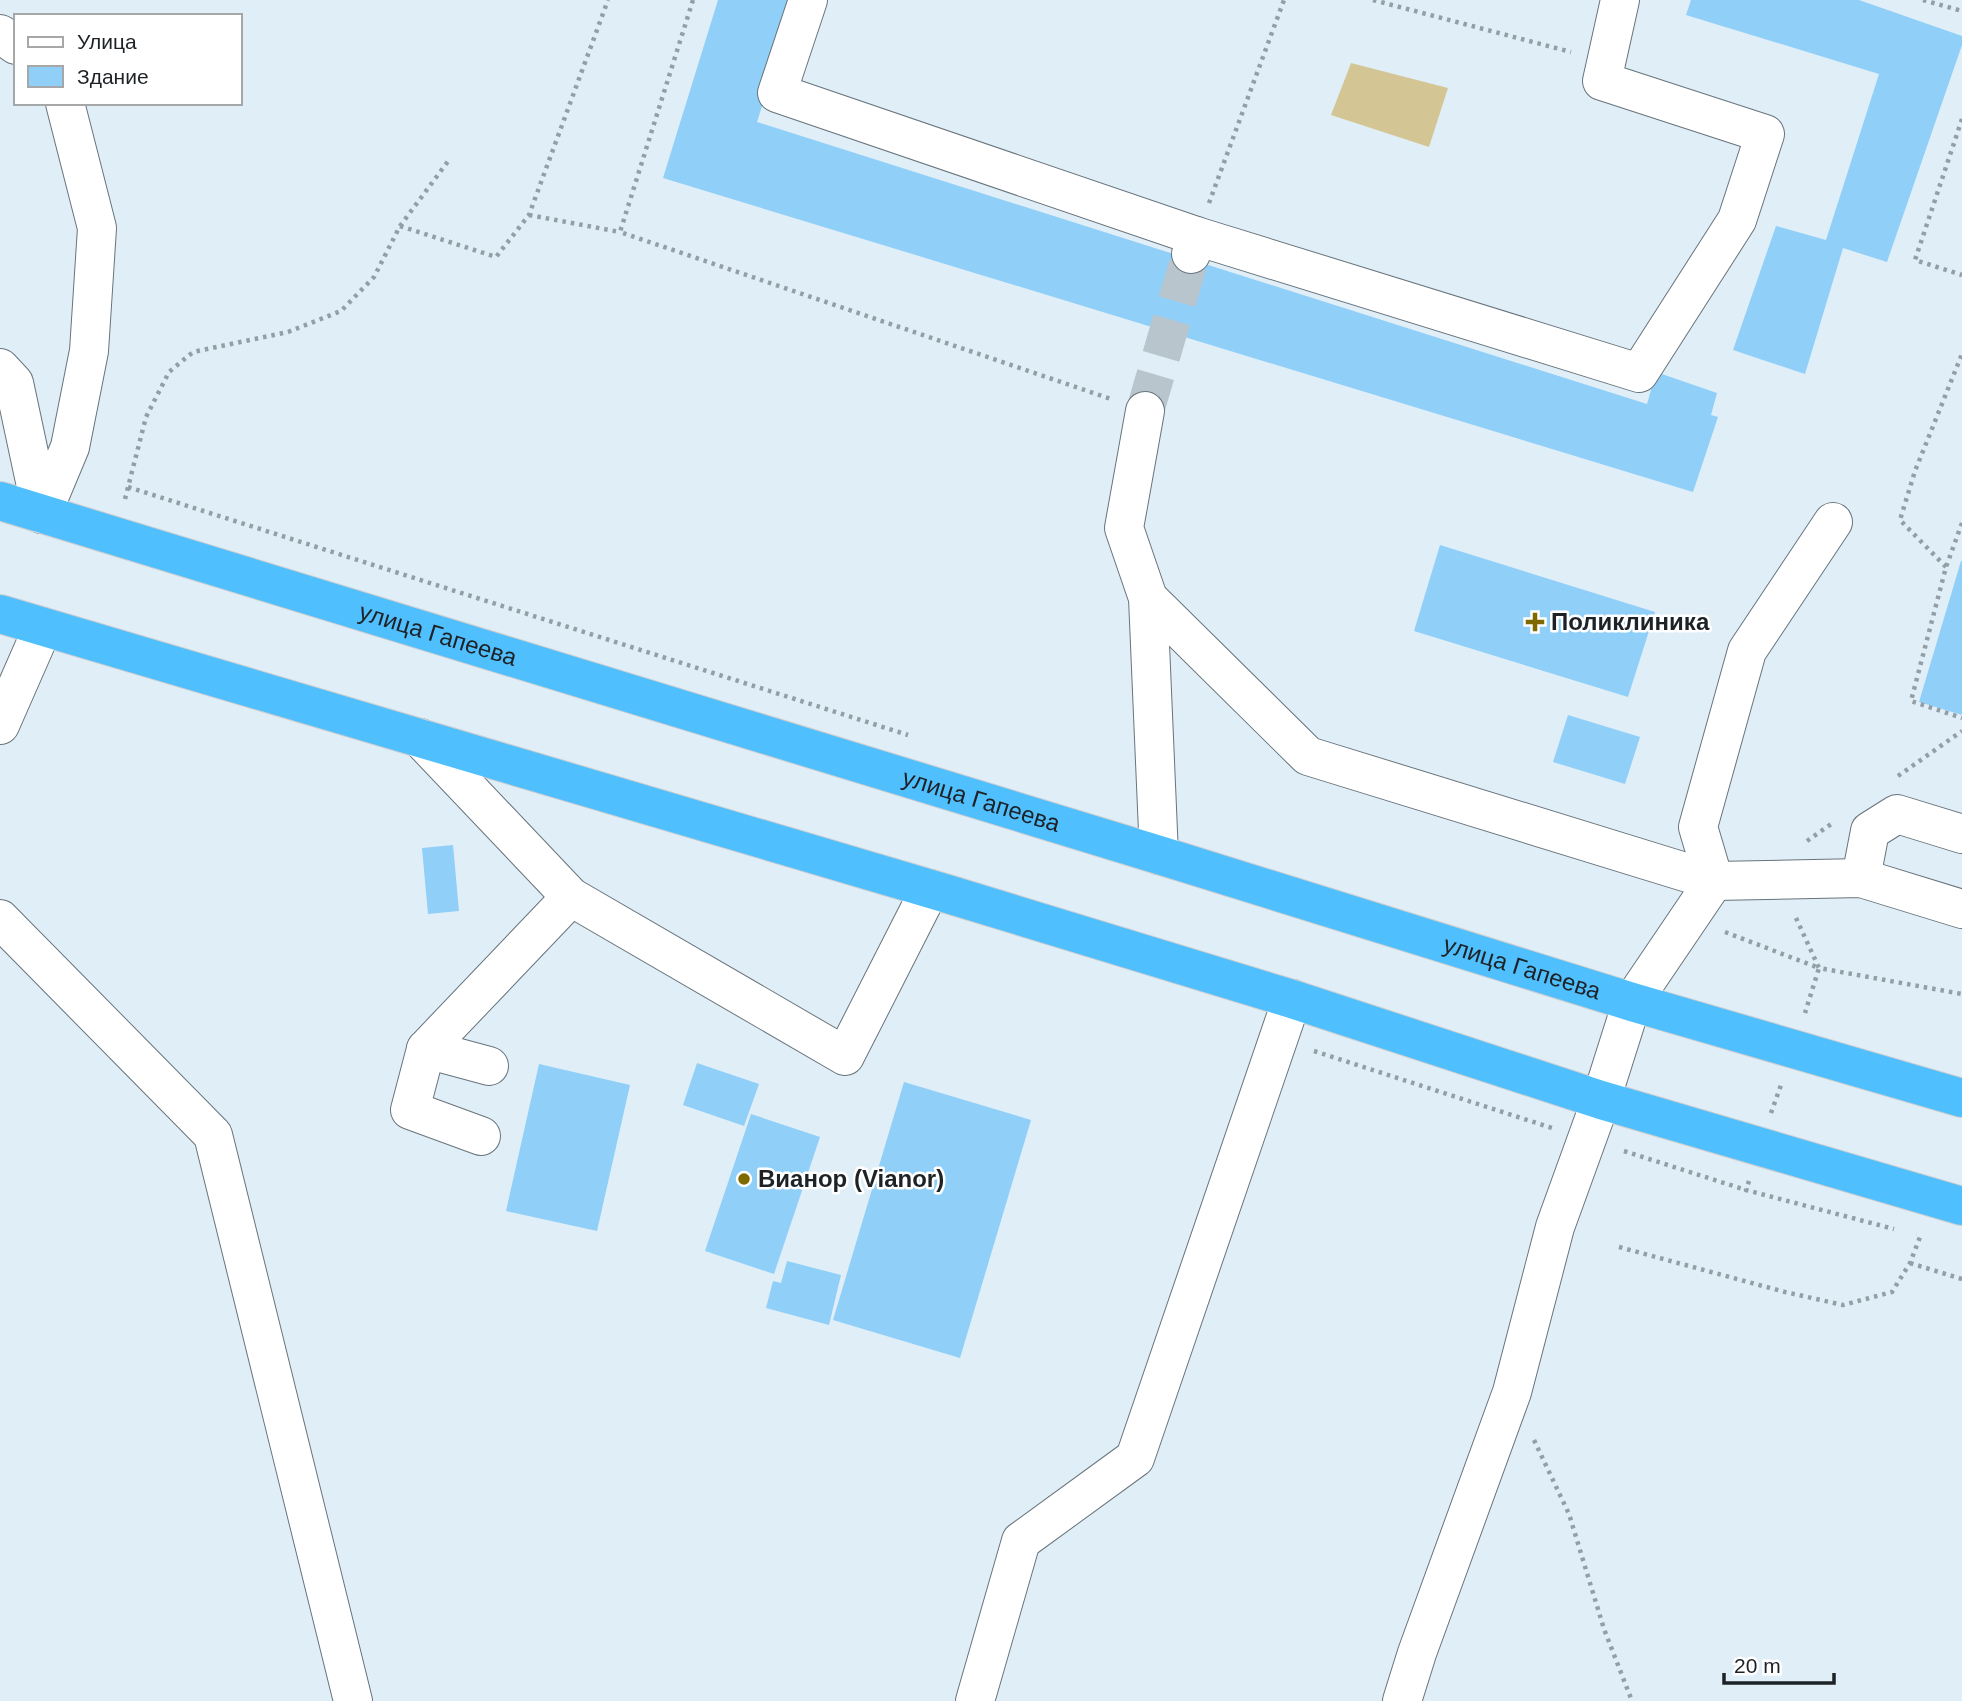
<svg xmlns="http://www.w3.org/2000/svg" width="1962" height="1701" viewBox="0 0 1962 1701" font-family="Helvetica,sans-serif">
<rect width="100%" height="100%" fill="#e0eef7"/>
<polygon fill="#d4c694" points="1351,63 1448,88 1429,147 1331,115"/>
<g fill="#90cff8">
<polygon points="718,0 795,0 757,122 1647,404 1656,372 1717,393 1711,415 1718,417 1693,492 663,178"/>
<polygon points="1691,0 1859,0 1962,36 1962,45 1887,262 1843,248 1805,374 1733,350 1776,226 1826,240 1879,74 1686,15"/>
<polygon points="1440,545 1655,612 1628,697 1414,631"/>
<polygon points="1961,561 1962,561 1962,715 1919,702"/>
<polygon points="1568,715 1640,737 1625,784 1553,762"/>
<polygon points="453,845 459,911 428,914 422,848"/>
<polygon points="697,1063 759,1084 744,1126 683,1105"/>
<polygon points="539,1064 630,1085 597,1231 506,1211"/>
<polygon points="904,1082 1031,1120 960,1358 833,1320"/>
<polygon points="751,1114 820,1137 774,1274 705,1251"/>
<polygon points="787,1261 841,1275 829,1325 766,1308 773,1281 781,1283"/>
</g>
<g fill="none" stroke-linecap="round" stroke-linejoin="round">
<polyline stroke="#b9c5cd" stroke-width="38" stroke-dasharray="38 19" stroke-linecap="butt" points="1145,411 1191,254"/>
<g stroke="#68747c" stroke-width="40">
<g id="minor">
<polyline points="808,0 777,93 1196,236"/>
<polyline points="0,34 16,45"/>
<polyline points="1191,254 1196,236 1639,373 1737,220 1765,134 1602,81 1620,0"/>
<polyline points="0,368 14,383 42,514"/>
<polyline points="1145,411 1124,528 1148,598 1159,855"/>
<polyline points="42,514 70,447 89,351 97,228 65,103"/>
<polyline points="1148,598 1308,756 1714,881 1861,878 1962,909"/>
<polyline points="0,725 43,627"/>
<polyline points="420,738 571,897 845,1056 930,889"/>
<polyline points="1861,878 1870,831 1897,814 1962,834"/>
<polyline points="0,919 213,1135 353,1701"/>
<polyline points="426,1049 489,1066"/>
<polyline points="481,1136 410,1110 426,1049 571,897"/>
<polyline points="975,1701 1021,1541 1135,1458 1292,999"/>
<polyline points="1402,1701 1417,1653 1512,1392 1555,1227 1601,1100 1632,1002 1714,881 1698,827 1747,651 1833,522"/>
</g>
</g>
<g stroke="#cdcecf" stroke-width="40">
<g id="highway">
<path id="s1" d="M0 501 1159 855 1632 1002 1962 1098"/>
<polyline points="0,614 951,895 1292,999 1601,1100 1962,1206"/>
</g>
</g>
<g stroke="#939ea5" stroke-width="4.5" stroke-dasharray="3.5 5" stroke-linecap="butt">
<polyline points="693,0 620,232 1111,399"/>
<polyline points="1373,0 1571,52"/>
<polyline points="1923,0 1962,11"/>
<polyline points="1962,119 1915,260 1962,275"/>
<polyline points="1209,203 1284,0"/>
<polyline points="529,215 620,232"/>
<polyline points="400,226 496,257 529,215 608,0"/>
<polyline points="128,487 908,735"/>
<polyline points="125,499 146,417 169,372 193,352 288,332 341,311 374,277 400,226 449,160"/>
<polyline points="1962,523 1946,567 1911,701 1962,718"/>
<polyline points="1946,567 1900,520 1915,471 1962,354"/>
<polyline points="1898,776 1962,731"/>
<polyline points="1807,841 1834,822"/>
<polyline points="1796,918 1819,968 1962,994"/>
<polyline points="1725,932 1819,968 1805,1013"/>
<polyline points="1314,1051 1552,1128"/>
<polyline points="1771,1113 1781,1085"/>
<polyline points="1624,1151 1746,1190"/>
<polyline points="1749,1181 1746,1190 1894,1229"/>
<polyline points="1619,1247 1785,1292 1843,1305 1892,1292 1910,1263 1920,1237 1916,1235"/>
<polyline points="1910,1263 1962,1279"/>
<polyline points="1534,1440 1569,1514 1604,1629 1632,1701"/>
</g>
<use href="#minor" stroke="#fff" stroke-width="38"/>
<use href="#highway" stroke="#50bffe" stroke-width="38"/>
</g>
<g fill="#7f6901" stroke="#fff" stroke-width="2.5">
<path d="M1531.5 611.5h7v7h7v7h-7v7h-7v-7h-7v-7h7z"/>
<circle cx="744" cy="1179" r="7"/>
</g>
<g text-anchor="middle" stroke-width="5" stroke-linejoin="round" paint-order="stroke">
<g font-size="24" font-weight="bold" fill="#1d2226" stroke="#fff" text-anchor="start">
<text x="1551" y="630">Поликлиника</text>
<text x="758" y="1187">Вианор (Vianor)</text>
</g>
<g font-size="24" fill="#1d2226" stroke="#fff">
<text dy="8" stroke="none"><textPath href="#s1" startOffset="458">улица Гапеева</textPath></text>
<text dy="8" stroke="none"><textPath href="#s1" startOffset="1026">улица Гапеева</textPath></text>
<text dy="8" stroke="none"><textPath href="#s1" startOffset="1592">улица Гапеева</textPath></text>
</g>
</g>
<rect x="14" y="14" width="228" height="91" fill="#ffffff" stroke="#a5a7a8" stroke-width="2"/>
<rect x="28" y="37" width="35" height="10" fill="#ffffff" stroke="#a5a7a8" stroke-width="2"/>
<text x="77" y="49" font-size="21" fill="#1d2226">Улица</text>
<rect x="28" y="66" width="35" height="21" fill="#90cff8" stroke="#a5a7a8" stroke-width="2"/>
<text x="77" y="84" font-size="21" fill="#1d2226">Здание</text>
<path d="M1724 1673v10h110v-10" fill="none" stroke="#1d2226" stroke-width="3.5"/>
<text x="1734" y="1673" font-size="21" fill="#1d2226" stroke="#ffffff" stroke-width="5" paint-order="stroke">20 m</text>
</svg>
